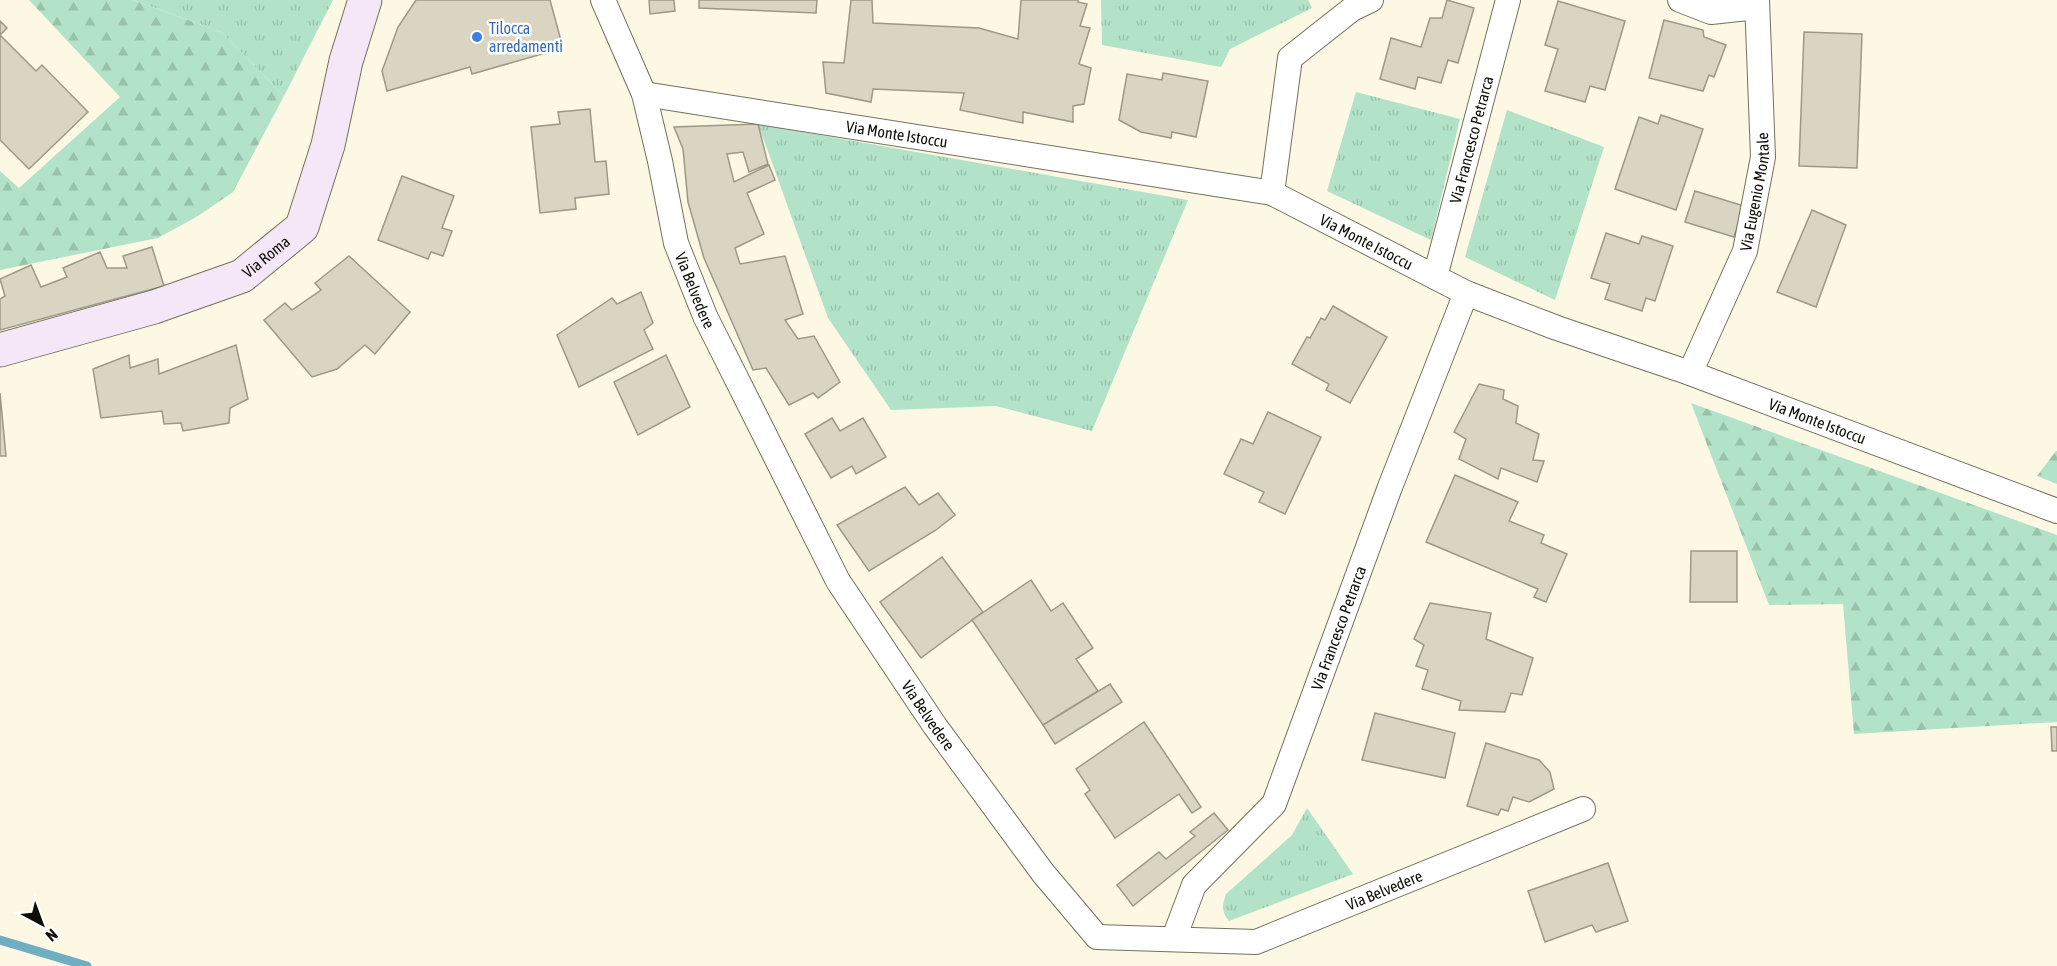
<svg xmlns="http://www.w3.org/2000/svg" width="2057" height="966" viewBox="0 0 2057 966" font-family="'Asap Condensed',sans-serif">
<defs>
<pattern id="grass-tufts" width="24" height="20" patternUnits="userSpaceOnUse" patternTransform="scale(1.5)"><rect width="24" height="20" fill="#b2e3c8"/><path d="M3 7l-1-3M5 7V3M7 7l1-3M15 17l-1-3M17 17v-4M19 17l1-3" fill="none" stroke="#98c2aa"/></pattern>
<pattern id="forest-firs" width="22" height="20" patternUnits="userSpaceOnUse" patternTransform="scale(1.5)"><rect width="22" height="20" fill="#b2e3c8"/><path d="M5 1l3.5 6h-7zM16 11l3.5 6h-7z" fill="#98c2aa"/></pattern>
</defs>
<rect width="100%" height="100%" fill="#fcf8e4"/>
<g fill="url(#grass-tufts)">
<polygon points="133,0 333,0 284,96 221,32"/>
<polygon points="1101,0 1308,0 1312,8 1230,49 1221,67 1102,45"/>
<polygon points="1356,92 1460,119 1431,240 1327,191"/>
<polygon points="1507,110 1604,147 1555,300 1465,257"/>
<polygon points="758,124 1188,200 1092,431 996,406 891,410 828,318"/>
<path d="M1307 808 1353 874 1229 921C1221 912 1222 905 1226 894L1292 835Z"/>
</g>
<g fill="url(#forest-firs)">
<polygon points="29,0 133,0 221,32 284,96 233,192 198,216 158,238 0,270 0,171 19,188 120,97"/>
<polygon points="1691,403 2057,535 2057,722 1854,734 1843,604 1769,605"/>
<polygon points="2056,451 2057,451 2057,484 2037,476"/>
</g>
<g fill="none" stroke-linecap="round" stroke-linejoin="round">
<polyline stroke="#6faec1" stroke-width="9" points="0,940 87,966"/>
</g>
<g fill="#d9d5c2" stroke="#9d9987" stroke-width="1.5">
<polygon points="416,0 550,0 563,48 472,74 470,67 387,91 382,71 398,27"/>
<polygon points="649,0 674,0 675,11 650,14"/>
<polygon points="699,0 817,0 816,13 699,8"/>
<polygon points="851,0 872,0 873,23 979,28 1018,39 1021,0 1078,0 1078,2 1087,4 1080,26 1090,28 1079,64 1091,68 1084,104 1073,106 1073,122 1023,112 1023,123 960,110 964,93 873,89 871,102 826,93 823,62 844,63"/>
<polygon points="1447,0 1474,8 1458,63 1448,60 1441,83 1418,77 1415,89 1380,79 1391,38 1421,47 1430,18 1442,18"/>
<polygon points="1558,1 1625,21 1605,90 1590,86 1585,102 1545,91 1558,49 1545,45"/>
<polygon points="1664,20 1703,30 1704,37 1726,45 1714,77 1709,75 1703,91 1649,78"/>
<polygon points="0,21 7,28 0,35 36,71 42,65 88,112 29,169 0,140"/>
<polygon points="1804,32 1862,34 1857,168 1799,166"/>
<polygon points="1163,73 1208,81 1196,137 1172,132 1171,138 1141,132 1119,120 1127,74 1162,80"/>
<polygon points="590,109 595,162 606,161 609,194 575,198 576,209 540,213 531,127 560,124 558,112"/>
<polygon points="1661,115 1703,129 1676,210 1615,189 1639,117 1658,124"/>
<polygon points="758,124 768,164 749,172 743,152 727,154 734,182 769,165 775,180 747,193 764,234 735,248 740,264 785,256 803,314 785,320 798,339 814,336 840,382 818,398 813,393 789,405 766,368 753,370 704,258 688,202 683,149 674,127"/>
<polygon points="402,176 454,196 442,228 452,231 443,256 431,252 428,259 378,240"/>
<polygon points="1695,191 1744,206 1734,237 1685,222"/>
<polygon points="1812,210 1846,225 1816,307 1777,292"/>
<polygon points="1606,233 1639,244 1642,236 1673,246 1655,301 1646,298 1642,311 1605,299 1610,284 1591,278"/>
<polygon points="152,247 164,286 0,330 0,299 5,296 0,279 31,265 41,287 67,277 63,268 100,252 107,268 127,268 123,256"/>
<polygon points="349,256 410,312 375,354 365,345 337,369 312,377 264,320 285,303 292,310 321,290 315,283"/>
<polygon points="641,292 653,323 644,330 653,349 579,387 557,335 612,298 617,304"/>
<polygon points="1333,306 1387,337 1350,403 1326,390 1329,384 1292,364 1307,337 1310,338 1321,318 1325,320"/>
<polygon points="236,345 248,399 230,408 229,423 183,431 181,423 164,424 162,411 101,418 93,369 129,355 130,368 158,359 159,374"/>
<polygon points="666,355 690,407 638,435 614,382"/>
<polygon points="1479,384 1504,390 1503,399 1518,406 1516,423 1539,434 1533,460 1544,461 1537,482 1501,468 1498,479 1459,459 1466,439 1454,432"/>
<polygon points="0,393 6,456 0,456"/>
<polygon points="1268,412 1321,437 1285,514 1259,502 1264,492 1224,474 1241,439 1253,444"/>
<polygon points="832,418 840,431 863,418 886,457 856,474 852,466 831,478 805,434"/>
<polygon points="1455,475 1518,502 1509,521 1544,535 1541,543 1567,554 1546,602 1534,597 1538,589 1426,542"/>
<polygon points="905,487 919,505 938,493 955,515 936,530 869,571 837,525"/>
<polygon points="1691,551 1737,551 1737,602 1690,602"/>
<polygon points="942,557 983,612 921,658 880,602"/>
<polygon points="1031,580 1051,611 1063,603 1093,648 1076,659 1098,691 1043,725 972,620"/>
<polygon points="1430,603 1491,613 1486,639 1533,658 1522,695 1511,693 1505,712 1459,710 1461,701 1422,689 1428,670 1416,666 1424,645 1414,639"/>
<polygon points="1110,684 1122,702 1055,744 1043,725"/>
<polygon points="1375,713 1455,733 1445,778 1362,760"/>
<polygon points="1144,722 1201,807 1192,813 1179,794 1115,838 1085,794 1090,790 1076,769"/>
<polygon points="2051,727 2057,727 2057,751 2052,751"/>
<polygon points="1486,743 1539,760 1550,772 1554,789 1529,802 1513,797 1508,811 1501,809 1498,815 1467,806"/>
<polygon points="1214,813 1228,830 1133,906 1117,885 1159,852 1166,859 1195,836 1190,832"/>
<polygon points="1608,863 1628,921 1596,932 1592,925 1545,942 1528,891"/>
</g>
<g fill="none" stroke-linecap="round" stroke-linejoin="round">
<g stroke="#74715f" stroke-width="26">
<g id="minor">
<path id="s1" d="M603 0 644 94 660 161 676 243 705 316 838 581 935 726 1043 873 1097 937 1256 942 1583 809"/>
<polyline points="1680,0 1711,12 1757,7"/>
<path id="s2" d="M644 94 1272 193 1466 293 1557 328 1690 373 2057 511"/>
<polyline points="1272,193 1290,58 1352,9 1371,0"/>
<path id="s3" d="M1435 277 1508 0"/>
<path id="s4" d="M1690 373 1745 251 1763 157 1757 0"/>
<path id="s5" d="M1174 938 1194 885 1274 804 1390 487 1466 293"/>
</g>
</g>
<g stroke="#74715f" stroke-width="35">
<g id="secondary">
<path id="s6" d="M0 350 154 307 242 276 302 227 328 145 346 61 365 0"/>
</g>
</g>
<use href="#minor" stroke="#fff" stroke-width="24"/>
<use href="#secondary" stroke="#f5e7f8" stroke-width="33"/>
</g>
<circle fill="#3f7fe0" stroke="#fff" stroke-width="2" cx="477" cy="37" r="6"/>
<g text-anchor="middle" stroke-width="5" stroke-linejoin="round" paint-order="stroke">
<g font-size="16" fill="#366cbe" stroke="#fff" text-anchor="start">
<text x="489" y="34">Tilocca<tspan x="489" dy="18">arredamenti</tspan></text>
</g>
<g font-size="16" fill="#0f0e07" stroke="#fff">
<text dy="6" stroke="none"><textPath href="#s2" startOffset="256">Via Monte Istoccu</textPath></text>
<text dy="6" stroke="none"><textPath href="#s3" startOffset="142">Via Francesco Petrarca</textPath></text>
<text dy="6" stroke="none"><textPath href="#s4" startOffset="194">Via Eugenio Montale</textPath></text>
<text dy="6" stroke="none"><textPath href="#s2" startOffset="742">Via Monte Istoccu</textPath></text>
<text dy="6" stroke="none"><textPath href="#s6" startOffset="284">Via Roma</textPath></text>
<text dy="6" stroke="none"><textPath href="#s1" startOffset="306">Via Belvedere</textPath></text>
<text dy="6" stroke="none"><textPath href="#s2" startOffset="1228">Via Monte Istoccu</textPath></text>
<text dy="6" stroke="none"><textPath href="#s5" startOffset="358">Via Francesco Petrarca</textPath></text>
<text dy="6" stroke="none"><textPath href="#s1" startOffset="792">Via Belvedere</textPath></text>
<text dy="6" stroke="none"><textPath href="#s1" startOffset="1368">Via Belvedere</textPath></text>
</g>
</g>
<g transform="translate(42 924) rotate(139)" stroke="#ffffff" stroke-width="4.5" paint-order="stroke">
<path d="M0-4.5L10 22L0 15L-10 22Z" fill="#0f0e07"/>
<text y="-9" font-size="16" font-weight="bold" text-anchor="middle" fill="#0f0e07">N</text>
</g>
</svg>
